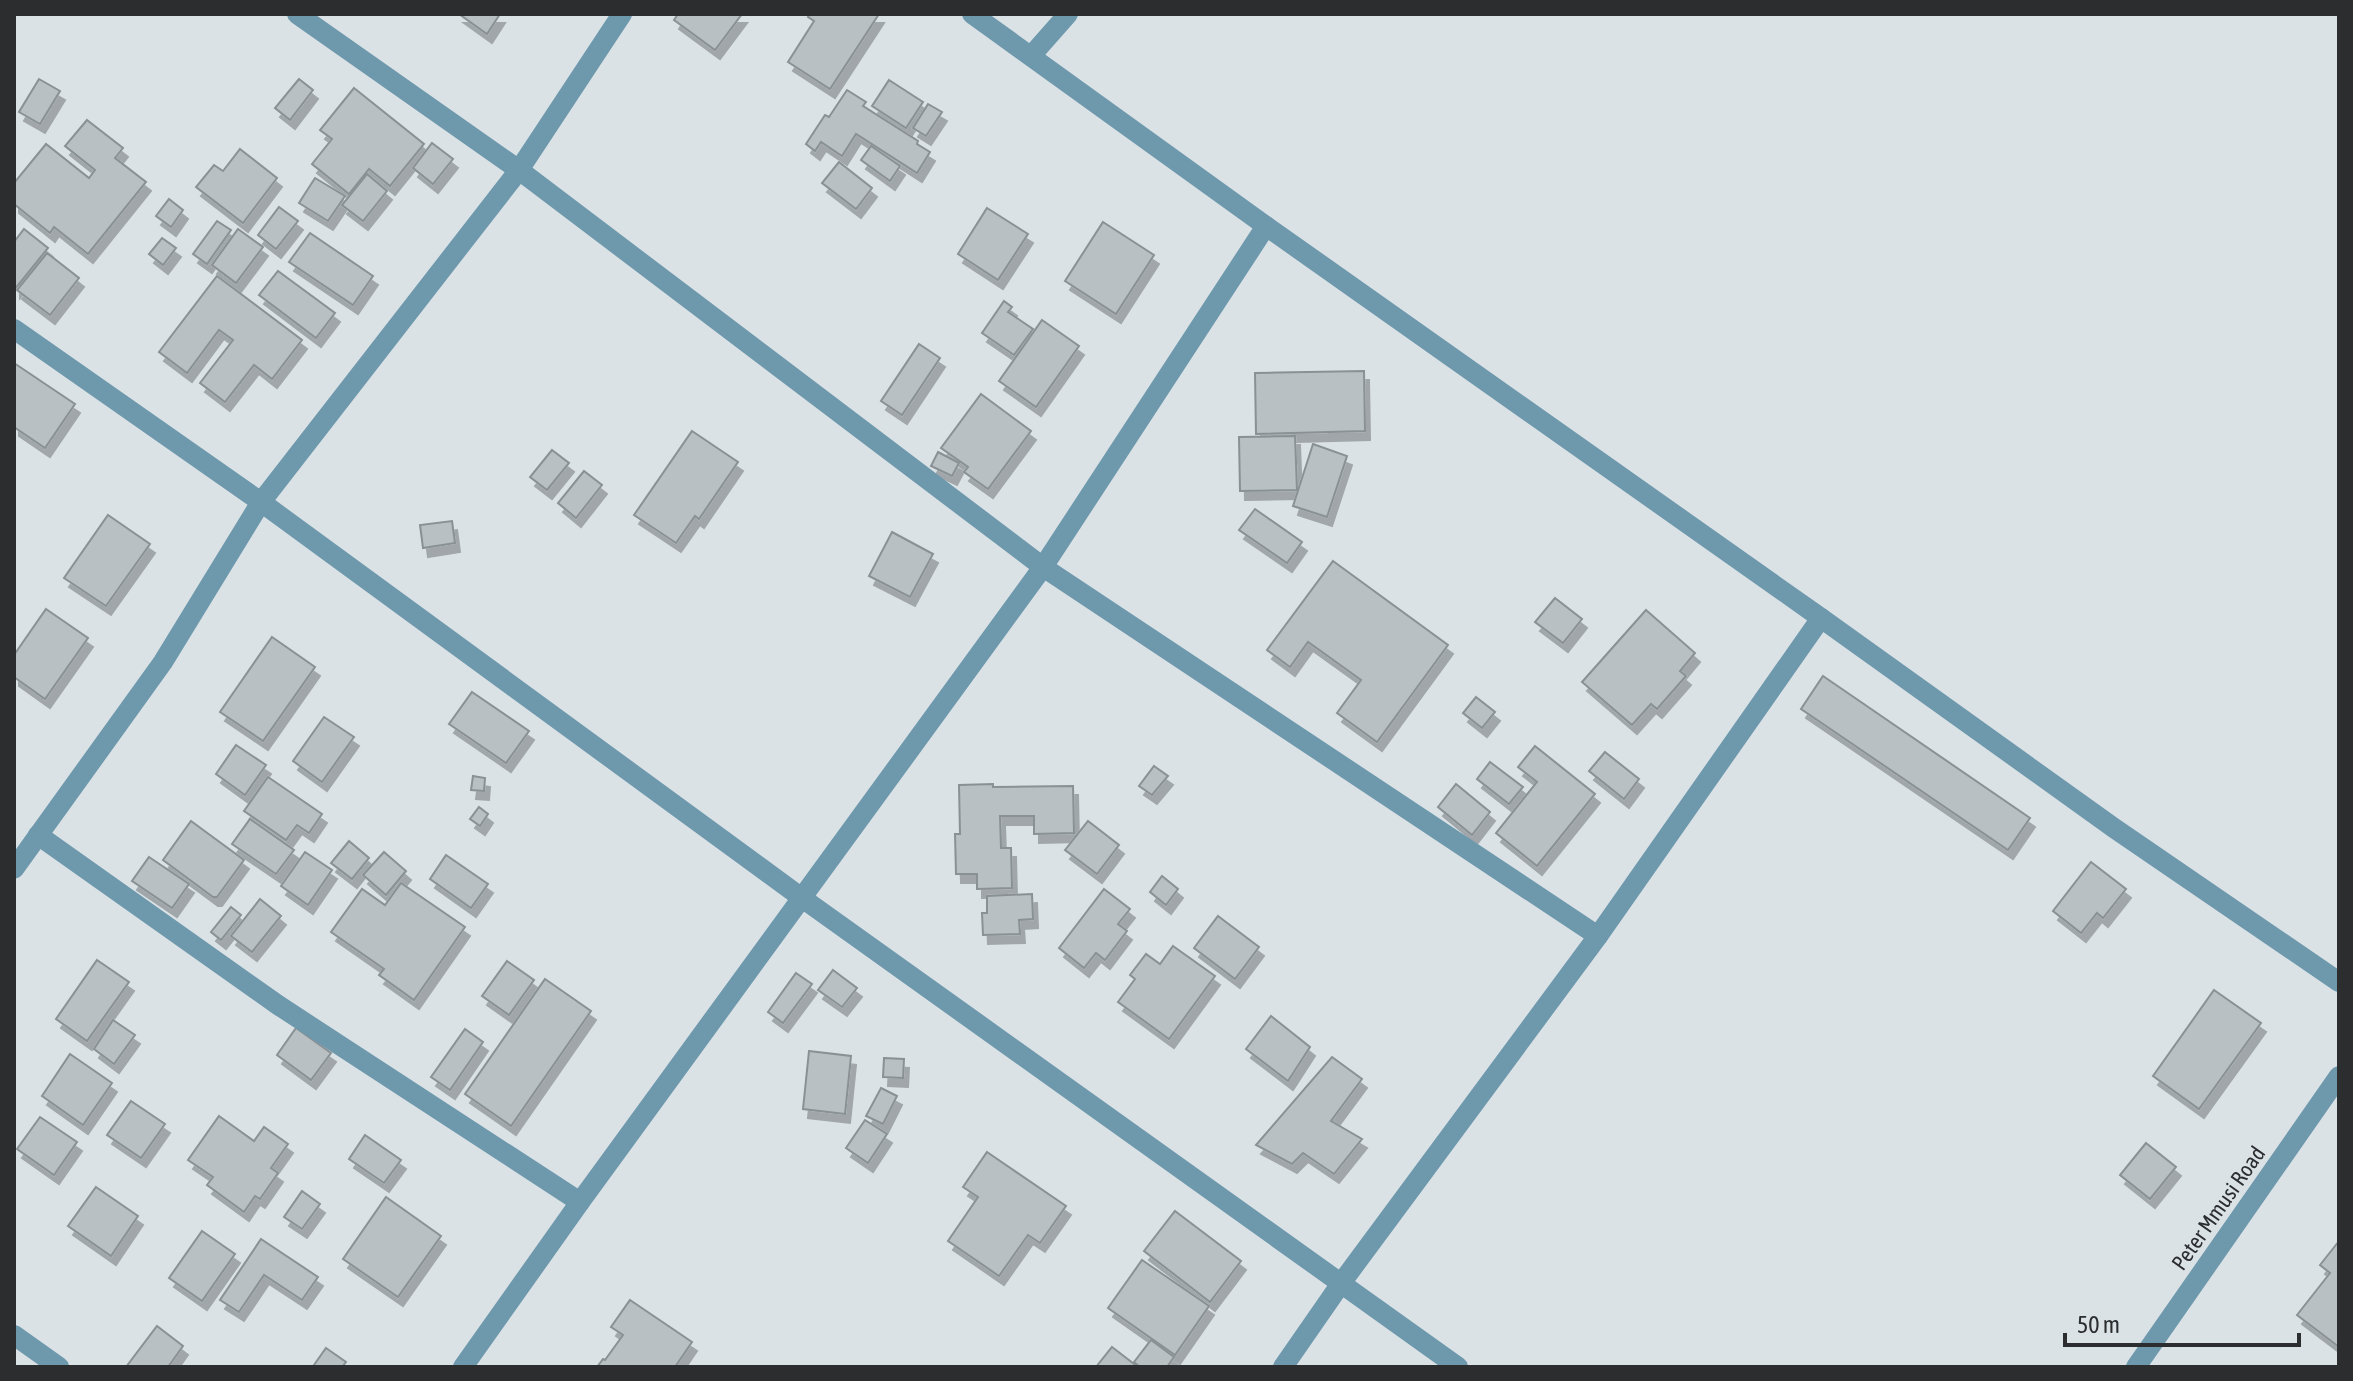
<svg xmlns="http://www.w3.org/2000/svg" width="2353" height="1381" viewBox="0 0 2353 1381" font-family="'Asap Condensed',sans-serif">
<defs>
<filter id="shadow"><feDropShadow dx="5" dy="9" stdDeviation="0" flood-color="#0004"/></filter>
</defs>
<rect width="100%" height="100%" fill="#dae2e6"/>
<g fill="#b8c0c3" stroke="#8a9194" stroke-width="2" filter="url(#shadow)">
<polygon points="459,14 500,14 487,34"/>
<polygon points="678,14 742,14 715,50 674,20"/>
<polygon points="810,14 879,14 830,89 788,62 814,21 808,17"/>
<polygon points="39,79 60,91 40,124 19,112"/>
<polygon points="299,79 313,90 290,120 275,108"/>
<polygon points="889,80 923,102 906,128 872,106"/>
<polygon points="354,88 424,144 390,186 369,169 349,194 312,164 332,139 320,130"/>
<polygon points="847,90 866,102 863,106 918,141 917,144 930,152 917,173 856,134 842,156 821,142 815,151 806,144 825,115 829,117"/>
<polygon points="928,104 942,112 926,136 913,128"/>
<polygon points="87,120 123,148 115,158 146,182 88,254 54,227 50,233 14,204 14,183 46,144 89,178 95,170 65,146"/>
<polygon points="432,143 453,159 433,184 413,168"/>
<polygon points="871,146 900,166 890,181 861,160"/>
<polygon points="240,149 277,178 243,223 196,187 214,165 223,171"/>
<polygon points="839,162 872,188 856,209 822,183"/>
<polygon points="367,174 387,191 363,221 342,205"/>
<polygon points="315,178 345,196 328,221 299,203"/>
<polygon points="169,199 183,210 171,227 156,216"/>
<polygon points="279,207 298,221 276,249 258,235"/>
<polygon points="987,208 1028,234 998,280 958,254"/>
<polygon points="217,221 231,230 207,264 193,254"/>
<polygon points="1103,222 1154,255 1116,314 1065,281"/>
<polygon points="24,229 48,248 15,289 14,242"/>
<polygon points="238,229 263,247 236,283 212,265"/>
<polygon points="310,233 373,276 353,305 289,262"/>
<polygon points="162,238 176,248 163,265 149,254"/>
<polygon points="47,253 79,278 50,315 17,290"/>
<polygon points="278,271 335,313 316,338 259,295"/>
<polygon points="217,276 302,340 272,379 254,365 225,402 200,383 233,340 219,330 187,373 159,352"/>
<polygon points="1004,301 1012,307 1008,312 1033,329 1014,355 982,333"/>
<polygon points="1042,320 1079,346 1036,407 999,381"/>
<polygon points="919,344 940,358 902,415 881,401"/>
<polygon points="14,363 75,404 45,448 14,427"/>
<polygon points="1364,371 1365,431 1256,434 1255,373"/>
<polygon points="981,394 1031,431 988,489 964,472 968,467 941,448"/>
<polygon points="692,431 738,462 699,519 695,516 676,543 634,515"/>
<polygon points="1295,436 1297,490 1240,491 1239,437"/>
<polygon points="1313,444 1347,456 1327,517 1293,506"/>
<polygon points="552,450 569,463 547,490 530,477"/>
<polygon points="938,452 959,463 952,476 931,466"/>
<polygon points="584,471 602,485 576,518 558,503"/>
<polygon points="1255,509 1302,542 1287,563 1239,530"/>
<polygon points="108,515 150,544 106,606 64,578"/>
<polygon points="452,521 455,543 423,548 420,525"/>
<polygon points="892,532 933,554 910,597 869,576"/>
<polygon points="1333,561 1448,645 1377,742 1337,713 1361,680 1308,642 1290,667 1267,650"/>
<polygon points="1555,598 1582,619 1563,643 1535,622"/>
<polygon points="46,609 88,638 45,699 14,677 14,655"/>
<polygon points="1646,610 1695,653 1680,671 1686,676 1657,709 1651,704 1632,725 1582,682"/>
<polygon points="272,637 315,667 263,741 220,712"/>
<polygon points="1823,676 2030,818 2008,850 1801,709"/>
<polygon points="472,692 529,731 506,763 449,724"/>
<polygon points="1476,697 1495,712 1482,728 1463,713"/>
<polygon points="324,717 354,737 322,782 293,761"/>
<polygon points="236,745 266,765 245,795 216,774"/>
<polygon points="1535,746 1595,794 1537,866 1496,833 1537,782 1518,767"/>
<polygon points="1605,752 1639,779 1624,799 1589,771"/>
<polygon points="1490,762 1523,787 1509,804 1477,779"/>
<polygon points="1154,766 1168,776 1152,795 1139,786"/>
<polygon points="473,776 485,778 484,791 471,790"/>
<polygon points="268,777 322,814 309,833 297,825 286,840 244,811"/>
<polygon points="993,784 993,787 1073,786 1074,833 1034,834 1034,816 1000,816 1001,848 1011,848 1012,888 977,889 977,874 956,874 955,834 960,834 959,785"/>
<polygon points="1456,784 1490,812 1472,835 1438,807"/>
<polygon points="479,807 488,814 480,826 470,819"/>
<polygon points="250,819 294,850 276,874 232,844"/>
<polygon points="191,821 244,860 217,897 213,897 163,860"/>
<polygon points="1088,821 1119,845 1097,874 1065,850"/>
<polygon points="349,841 369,858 352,879 331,863"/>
<polygon points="305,852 332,870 308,905 281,886"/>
<polygon points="384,852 406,871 386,895 363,875"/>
<polygon points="446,855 488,884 471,908 430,879"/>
<polygon points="149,857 189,884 172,908 132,881"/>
<polygon points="2091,862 2126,889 2103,918 2097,913 2081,933 2053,911"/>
<polygon points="1162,876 1178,889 1166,905 1150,892"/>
<polygon points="401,883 465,927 414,1000 379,975 384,969 331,932 362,889 385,905"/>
<polygon points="1104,889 1130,909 1118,924 1127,931 1105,960 1096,953 1084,968 1059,948"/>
<polygon points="1032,894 1033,919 1019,920 1020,934 983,935 982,913 987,913 987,896"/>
<polygon points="260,899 281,916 252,952 231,936"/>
<polygon points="231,907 241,915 221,940 211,932"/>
<polygon points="1218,916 1259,947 1235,979 1194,948"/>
<polygon points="1173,946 1215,976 1169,1039 1118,1002 1135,979 1130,975 1146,954 1160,964"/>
<polygon points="97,960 129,982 87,1041 56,1019"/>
<polygon points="507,961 534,980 509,1015 482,996"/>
<polygon points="833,970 857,988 842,1007 818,990"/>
<polygon points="796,973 812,984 783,1023 768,1012"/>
<polygon points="545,979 591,1011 511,1126 465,1094"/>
<polygon points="2214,990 2261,1023 2199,1109 2153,1076"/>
<polygon points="1271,1016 1310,1047 1288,1081 1246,1049"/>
<polygon points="113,1020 135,1035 114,1064 94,1049"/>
<polygon points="296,1028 331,1053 311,1080 277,1055"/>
<polygon points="465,1029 483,1042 450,1090 431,1077"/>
<polygon points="809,1051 851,1056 845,1114 803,1109"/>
<polygon points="70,1054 112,1083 83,1125 42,1096"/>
<polygon points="1332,1057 1362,1079 1331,1121 1362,1139 1334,1174 1303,1153 1292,1164 1256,1145"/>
<polygon points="884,1058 904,1059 903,1078 883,1077"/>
<polygon points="881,1088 897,1096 883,1124 866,1116"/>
<polygon points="131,1101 165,1124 141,1158 107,1135"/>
<polygon points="219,1116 254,1141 264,1127 288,1144 271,1168 278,1173 260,1199 255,1196 244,1212 207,1185 213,1177 188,1160"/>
<polygon points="40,1117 77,1142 54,1175 17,1149"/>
<polygon points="865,1120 887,1134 868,1163 846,1148"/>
<polygon points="365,1135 401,1160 384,1183 349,1159"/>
<polygon points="2146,1143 2176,1167 2150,1199 2120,1175"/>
<polygon points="987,1152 1066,1206 1040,1243 1028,1235 999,1276 948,1241 978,1197 963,1187"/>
<polygon points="96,1187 138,1216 111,1256 68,1226"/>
<polygon points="302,1191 320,1204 302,1229 284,1217"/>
<polygon points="386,1197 441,1236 398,1297 343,1259"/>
<polygon points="1175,1211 1241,1261 1210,1302 1144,1251"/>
<polygon points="202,1231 235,1254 202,1301 169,1278"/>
<polygon points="261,1239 318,1277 302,1300 264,1275 239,1312 220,1300"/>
<polygon points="2339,1241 2339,1347 2297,1315 2330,1273 2320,1265"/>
<polygon points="1142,1260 1209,1306 1175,1355 1108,1308"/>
<polygon points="630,1300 692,1342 675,1367 597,1367 603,1359 605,1360 623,1335 611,1327"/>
<polygon points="157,1326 183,1346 168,1367 126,1367"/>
<polygon points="1151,1340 1174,1357 1167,1367 1140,1367 1134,1362"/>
<polygon points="1112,1347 1138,1367 1096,1367"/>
<polygon points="326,1348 346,1362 342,1367 317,1367 314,1365"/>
</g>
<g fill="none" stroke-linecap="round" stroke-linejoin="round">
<g stroke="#6e98ac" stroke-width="20">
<polyline points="297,14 519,170 1043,567 1598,936"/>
<polyline points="972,14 1266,226 1821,618 2114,828 2339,982"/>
<polyline points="1031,56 1068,14"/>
<polyline points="14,329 261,502 802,898 1458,1367"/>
<polyline points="38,835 278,1005 580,1202"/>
<polyline points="14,869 163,662 261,502 519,170 622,14"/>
<polyline points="14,1335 59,1367"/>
<polyline points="463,1367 580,1202 1043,567 1266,226"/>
<polyline points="1283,1367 1342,1282 1598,936 1821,618"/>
<polyline points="2136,1367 2339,1076"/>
</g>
</g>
<g text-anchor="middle" stroke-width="8" stroke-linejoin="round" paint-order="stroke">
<g font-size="22" fill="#2b2d2f" stroke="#dae2e6">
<text transform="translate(2218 1208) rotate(-55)" y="8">Peter Mmusi Road</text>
</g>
</g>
<rect width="2353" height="1381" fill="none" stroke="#2b2d2f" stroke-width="32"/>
<path d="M2065 1333v12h234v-12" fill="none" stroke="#2b2d2f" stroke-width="4"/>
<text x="2077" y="1333" font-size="24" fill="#2b2d2f" stroke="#dae2e6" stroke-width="6" paint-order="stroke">50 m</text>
</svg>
